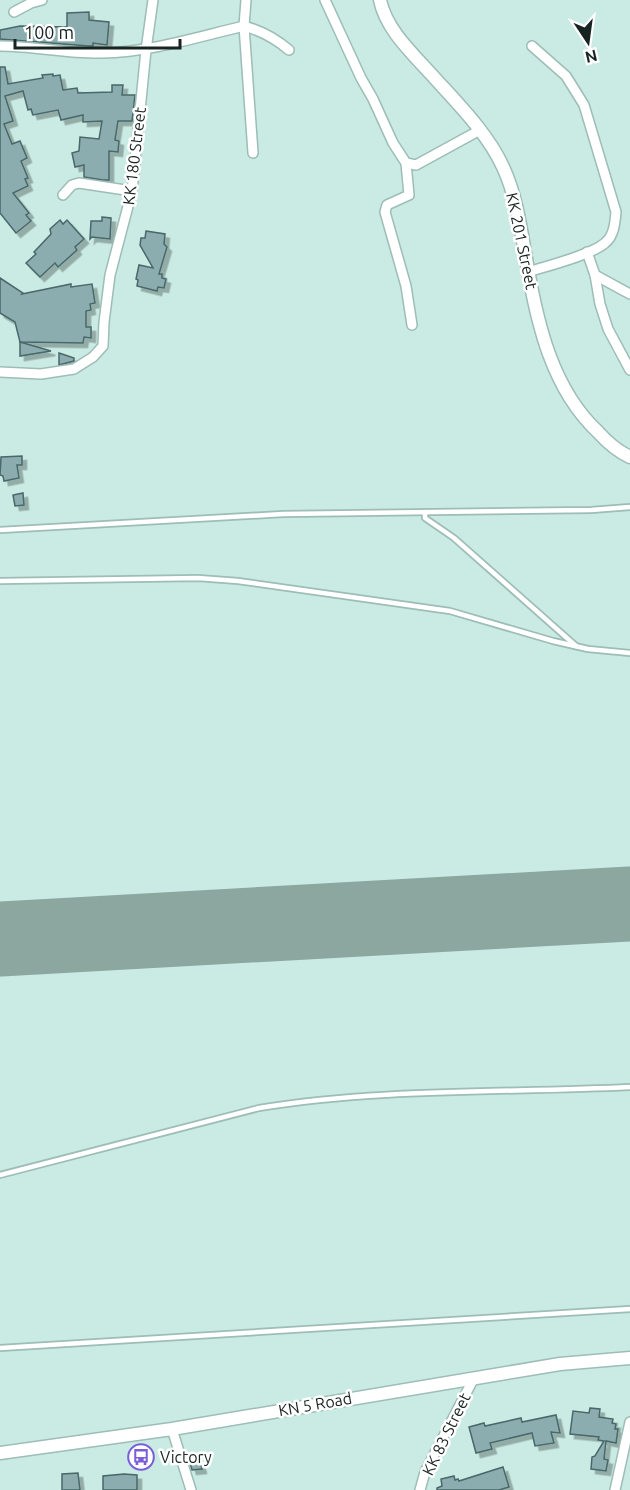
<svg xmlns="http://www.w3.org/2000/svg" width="630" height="1490" viewBox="0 0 630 1490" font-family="Ubuntu,sans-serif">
<defs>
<filter id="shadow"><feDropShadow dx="4.5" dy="4.5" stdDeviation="0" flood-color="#0004"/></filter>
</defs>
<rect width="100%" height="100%" fill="#c9ebe3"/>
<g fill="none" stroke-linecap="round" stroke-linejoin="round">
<polyline stroke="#8ca6a0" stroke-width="75" points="0,939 630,904"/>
</g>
<g fill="#8badaf" stroke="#48686a" stroke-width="1.5" filter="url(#shadow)">
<polygon points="89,12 89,20 109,22 107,45 93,43 93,46 89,46 0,39 0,30 20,26 67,27 67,13"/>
<polygon points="0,67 5,67 8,84 43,78 42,75 53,74 53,76 60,75 63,90 77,88 78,93 112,92 112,85 123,85 122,95 135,95 132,121 118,121 115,140 119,141 118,152 109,151 109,180 103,180 84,177 84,165 75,167 72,153 79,151 80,137 99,139 102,121 83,122 83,115 61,120 58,110 33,115 31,109 28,110 23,91 5,96 13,121 4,124 12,144 20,141 27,158 21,161 28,178 25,179 28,186 13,193 29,213 26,215 31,221 16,233 0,213"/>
<polygon points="102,217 111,218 110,239 92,237 90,239 91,221 102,221"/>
<polygon points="60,220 63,224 67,220 84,239 75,247 77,250 58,267 55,263 40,277 26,263 36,254 34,252 51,234 50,229"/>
<polygon points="146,231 165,234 164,244 167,247 159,274 162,274 162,278 166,279 164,288 158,287 157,291 137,286 138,280 136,279 139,265 153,268 140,245 141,238 145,238"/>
<polygon points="0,278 23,293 22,294 71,284 71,287 92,284 95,303 90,304 91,310 86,311 86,327 91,327 91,338 84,337 83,343 20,342 15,322 0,313"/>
<polygon points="20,342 51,351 20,356"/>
<polygon points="59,353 74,358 74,361 59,365"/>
<polygon points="22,456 22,465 17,465 19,478 4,481 3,476 0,475 1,457"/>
<polygon points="23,493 24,505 15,506 13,495"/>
<polygon points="590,1408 600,1409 599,1417 613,1419 612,1423 616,1424 615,1429 618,1429 616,1443 606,1441 604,1459 608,1460 606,1471 591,1469 592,1457 595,1456 604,1441 598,1440 599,1437 570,1434 573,1411 589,1413"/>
<polygon points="556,1415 560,1433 551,1432 554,1443 535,1446 532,1433 490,1443 492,1449 476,1453 469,1427 484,1423 485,1426 521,1418 522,1422"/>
<polygon points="189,1459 200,1461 202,1469 192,1470"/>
<polygon points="503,1467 509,1487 499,1490 437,1490 437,1488 442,1486 441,1479 454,1476 455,1480 458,1479 459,1481"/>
<polygon points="78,1473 80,1490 62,1490 62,1474"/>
<polygon points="124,1474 137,1475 137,1490 103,1490 103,1476"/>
</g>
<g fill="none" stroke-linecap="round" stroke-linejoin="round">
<g stroke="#9dbdb6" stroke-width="8">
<g id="lane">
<polyline points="425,512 425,518 454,538 576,646"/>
<polyline points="0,530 283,514 591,510 630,507"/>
<polyline points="0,581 198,578 238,581 450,611 553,641 588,649 630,653"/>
<path d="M0 1175 259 1108C381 1088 507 1093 630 1087"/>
<polyline points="0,1348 630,1309"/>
</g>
</g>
<g stroke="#9dbdb6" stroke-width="12">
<g id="street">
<polyline points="325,0 361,78 373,99 393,143 406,163 416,165 480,130"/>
<polyline points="14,12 31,3 42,0"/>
<path d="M0 46C34 46 68 54 102 53 151 52 197 37 244 26L246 0"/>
<path d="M253 153 244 26C262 31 275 38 289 50"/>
<polyline points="406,163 409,195 387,205 385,212 406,286 412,325"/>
<polyline points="63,195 72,185 79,183 132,191"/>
<polyline points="587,252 595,275 600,304 608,329 630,370"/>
<path d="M528 272C547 266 591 255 605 243 614 236 615 223 616 212L584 105 566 76 532 46"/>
<polyline points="595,275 630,294"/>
<polyline points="0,372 41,374 74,369 93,357 103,346 104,322 110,275 132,191 146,50 153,0"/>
<polyline points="172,1429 191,1490"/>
<polyline points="420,1490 425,1472 474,1378"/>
<polyline points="615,1490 630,1422"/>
</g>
</g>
<g stroke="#9dbdb6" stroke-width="15">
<g id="secondary">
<path d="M380 0C386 29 411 52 431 74 456 102 487 132 503 167 517 197 521 231 527 264 537 323 552 389 598 432 607 442 617 451 630 457"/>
<polyline points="0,1453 172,1429 560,1364 630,1358"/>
</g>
</g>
<use href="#lane" stroke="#fff" stroke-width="4.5"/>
<use href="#street" stroke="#fff" stroke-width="9"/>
<use href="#secondary" stroke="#fff" stroke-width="12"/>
</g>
<defs>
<g id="bus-ring" transform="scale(1.35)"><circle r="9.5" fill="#fff" stroke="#7b5fda" stroke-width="1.5"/><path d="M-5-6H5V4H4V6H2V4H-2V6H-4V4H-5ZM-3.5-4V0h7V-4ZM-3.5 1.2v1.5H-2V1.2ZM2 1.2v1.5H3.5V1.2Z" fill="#7b5fda"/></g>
</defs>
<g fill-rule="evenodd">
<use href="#bus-ring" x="141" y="1457"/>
</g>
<g text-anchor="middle" stroke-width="5" stroke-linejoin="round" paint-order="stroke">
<g font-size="16" fill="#182421" stroke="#fff">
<text transform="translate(134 156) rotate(-83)" y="6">KK 180 Street</text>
<text transform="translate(522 241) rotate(78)" y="6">KK 201 Street</text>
<text transform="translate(315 1404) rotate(-10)" y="6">KN 5 Road</text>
<text transform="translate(446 1434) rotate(-64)" y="6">KK 83 Street</text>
</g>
<g font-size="16" fill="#182421" stroke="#fff" text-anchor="start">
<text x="160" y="1463">Victory</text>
</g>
</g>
<g transform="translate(588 42) rotate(167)" stroke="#ffffff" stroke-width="4.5" paint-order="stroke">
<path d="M0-4.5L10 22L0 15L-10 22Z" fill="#182421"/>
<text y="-9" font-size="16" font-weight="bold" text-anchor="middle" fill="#182421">N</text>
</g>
<path d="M15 39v9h165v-9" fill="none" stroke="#182421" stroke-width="3"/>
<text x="24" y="39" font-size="18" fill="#182421" stroke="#ffffff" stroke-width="4.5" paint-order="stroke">100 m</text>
</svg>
